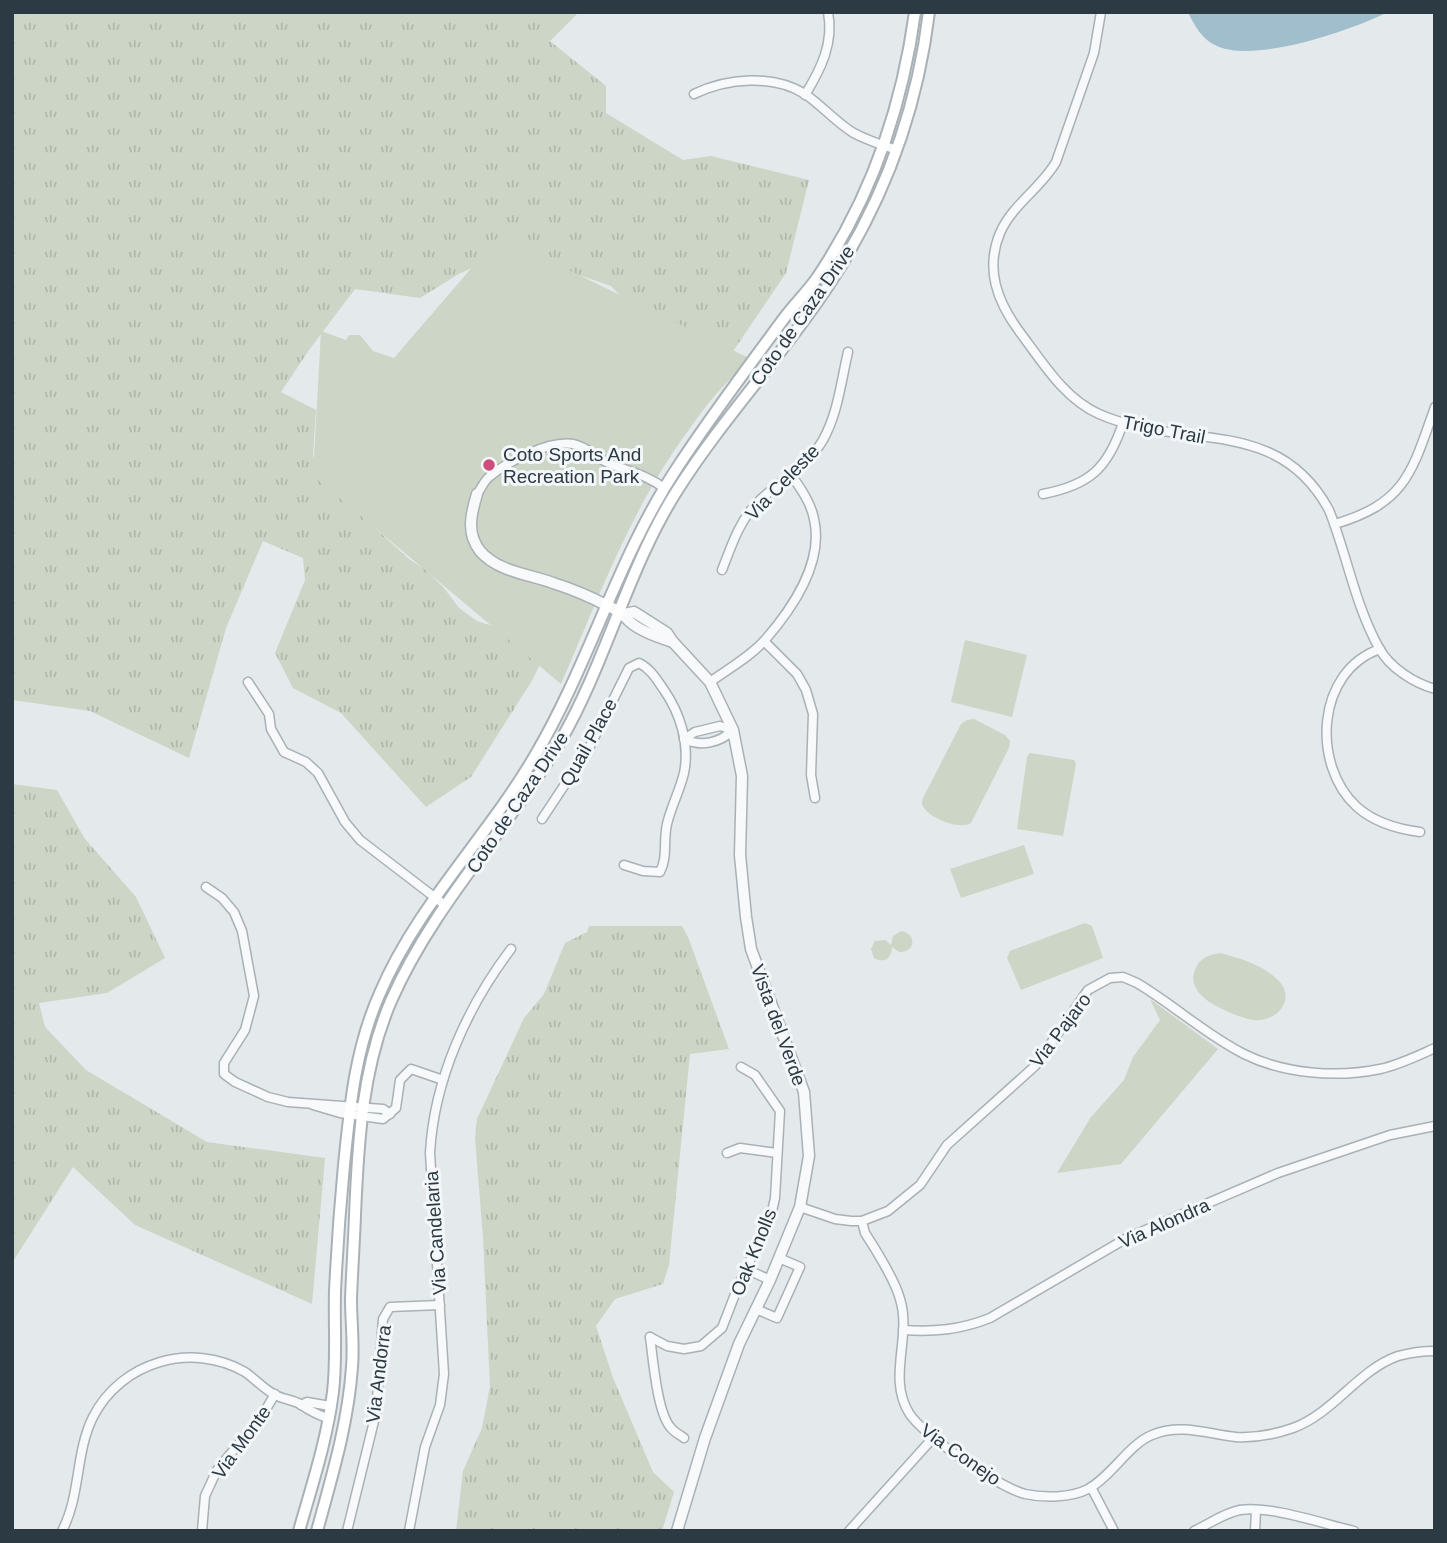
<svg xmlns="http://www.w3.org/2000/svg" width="1447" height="1543" viewBox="0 0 1447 1543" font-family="Arial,sans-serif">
<defs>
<pattern id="grass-tufts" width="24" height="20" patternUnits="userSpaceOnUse" patternTransform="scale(1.75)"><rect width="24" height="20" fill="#cdd5c6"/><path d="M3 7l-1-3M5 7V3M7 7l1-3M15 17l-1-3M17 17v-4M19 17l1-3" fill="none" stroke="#b0b8ab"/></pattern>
</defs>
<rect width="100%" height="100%" fill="#e4e9ec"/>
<g fill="url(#grass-tufts)">
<polygon points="12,12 579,12 550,41 606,86 606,113 683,160 711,156 809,180 786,273 692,412 686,364 611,286 542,262 484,262 457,275 420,298 355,289 309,350 281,392 316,410 313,454 317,475 409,559 426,570 444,588 459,608 477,621 523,636 548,647 533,679 471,777 426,807 341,713 293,688 275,653 305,580 303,558 263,541 226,628 189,758 90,711 12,700"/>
<polygon points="12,784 57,790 85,839 136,897 165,958 107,993 39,1003 45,1027 86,1070 207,1142 325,1158 312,1304 135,1225 73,1167 12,1263"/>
<polygon points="589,926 682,926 688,937 729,1049 690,1054 669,1265 663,1284 615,1299 596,1326 613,1378 653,1472 674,1492 662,1531 456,1531 463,1471 482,1428 490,1387 483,1238 475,1138 477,1119 524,1018 544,994 565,943 587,932"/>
</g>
<g fill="#cdd5c6">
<path d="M499 236 753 360C727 378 706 405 688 431 631 508 599 597 561 684L313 476 321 331 346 340 349 335H360L373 351 394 358Z"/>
<polygon points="965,640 1027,655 1012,717 951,702"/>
<path d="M974 719 1005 735 1010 741 1009 748 971 823C960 830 932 819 925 809 921 805 922 803 923 798L961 724 967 720Z"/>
<polygon points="1030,753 1074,760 1076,764 1063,836 1017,829 1027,757"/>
<polygon points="1024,845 1034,874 961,898 950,869"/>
<polygon points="1085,923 1092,926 1103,958 1021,990 1007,958 1010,951"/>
<path d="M901 931C918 934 915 953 899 952L892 947C892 958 884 964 874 958L871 949 875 941 885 940 891 945 893 936Z"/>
<path d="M1220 953C1240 958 1263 965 1278 980 1299 1002 1272 1026 1248 1019 1229 1013 1184 997 1195 970 1199 958 1209 955 1220 953Z"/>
<polygon points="1150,999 1218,1049 1121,1164 1057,1173 1091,1117 1124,1080 1133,1057 1160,1020"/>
</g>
<path fill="#a0becb" d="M1188 12H1388C1352 30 1252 65 1215 45 1202 39 1194 25 1188 12Z"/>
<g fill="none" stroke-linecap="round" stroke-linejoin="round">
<g stroke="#a9b1b6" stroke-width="11">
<g id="minor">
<path d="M1101 12 1094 53 1056 162C1041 188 1012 205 1000 233 985 269 997 301 1019 331 1041 360 1064 399 1099 414 1183 451 1277 414 1329 510 1347 555 1355 605 1379 648 1390 668 1414 683 1435 689"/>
<path d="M694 94C727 78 773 74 805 94 821 105 835 121 852 132 866 140 882 145 897 150"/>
<path d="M805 95C821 69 834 43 828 12"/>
<path d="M477 494C481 489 484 481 489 477 507 462 549 440 573 444 588 447 597 459 611 464 630 472 647 475 664 488"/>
<path d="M1043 494C1090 485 1108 468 1123 423"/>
<path d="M1335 524C1406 503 1412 472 1435 407"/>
<path d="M722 570C731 547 739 522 756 504 778 481 806 469 823 440 838 413 841 382 848 352"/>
<polyline points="764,641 797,674 806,690 813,714 811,775 815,798"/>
<path d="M1380 649C1316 671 1311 765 1357 807 1375 823 1397 829 1420 832"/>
<polyline points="248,682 269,714 271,729 284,752 306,762 318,773 345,822 360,840 446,906"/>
<path d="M710 682C728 669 750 657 765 640 792 609 824 562 814 519 811 503 801 489 792 476"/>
<path d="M720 726 733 730C720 743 701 747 684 739L695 732Z"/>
<path d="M542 819 589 748 629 668 639 663C651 669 657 680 664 690 680 713 690 744 684 773 680 790 671 807 667 824 663 841 668 857 660 872L643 871 624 865"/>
<polyline points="206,887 222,898 234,912 242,931 254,996 245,1030 224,1063 224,1074 235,1082 268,1097 288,1102 383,1109 390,1114"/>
<polyline points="313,1105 340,1113 383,1119 396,1108 400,1080 411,1069 443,1080"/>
<polyline points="727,1153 740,1148 777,1153"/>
<path d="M800 1207 835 1219 851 1221H862L888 1211 920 1185 947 1145 1035 1066 1088 990 1110 978 1123 977 1137 983C1174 1005 1206 1035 1244 1054 1284 1074 1337 1078 1380 1069 1399 1065 1417 1056 1435 1048"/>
<path d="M862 1221 865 1233C876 1250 895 1280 900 1299 912 1337 887 1377 909 1413 923 1435 999 1487 1025 1494 1043 1498 1071 1498 1088 1489 1111 1477 1129 1444 1152 1435 1180 1423 1208 1434 1236 1437 1254 1438 1276 1434 1293 1428 1334 1413 1358 1370 1398 1356 1409 1353 1423 1351 1435 1351"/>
<polyline points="746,1269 770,1280"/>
<polyline points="756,1309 777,1318 800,1267 779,1258"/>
<path d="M903 1330C934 1332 960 1330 990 1318L1127 1238 1278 1173 1390 1135 1435 1126"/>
<polyline points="650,1337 667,1346 684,1349 701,1346 722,1328 739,1284 771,1216 775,1198 780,1111 755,1075 741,1067"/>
<path d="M650 1337C653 1358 657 1413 671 1428 674 1432 680 1435 684 1438"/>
<polyline points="301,1405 307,1402 330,1406"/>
<polyline points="1091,1487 1114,1531"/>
<path d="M62 1531C81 1495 75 1453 93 1417 121 1362 191 1341 245 1372 255 1379 264 1389 275 1395 283 1399 293 1400 300 1404 310 1411 317 1415 328 1418"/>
<polyline points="202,1531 205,1496 217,1470 262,1416 275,1394"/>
<polyline points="347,1531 376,1413 383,1319 390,1307 440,1305"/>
<path d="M409 1531 425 1447 440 1405 444 1374 430 1153C434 1080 467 1007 511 949"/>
<polyline points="849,1531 933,1438"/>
<path d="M1194 1531C1209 1524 1224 1513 1240 1510 1269 1505 1324 1524 1354 1531"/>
<polyline points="1255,1531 1256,1510"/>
</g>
</g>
<g stroke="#a9b1b6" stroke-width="13">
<g id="tertiary">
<path d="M477 494C471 514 466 533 480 551 498 572 529 574 553 583 572 589 591 597 608 606 618 610 622 614 629 621 639 631 660 638 673 642"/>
<polyline points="624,614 634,612 667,633 673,642 710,682 733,730 742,776 740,855 746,917 751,949 804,1092 809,1156 800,1207 770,1280 739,1344 705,1438 677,1531"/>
</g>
</g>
<g stroke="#a9b1b6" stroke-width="14">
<g id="secondary">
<path d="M299 1531C312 1485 327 1440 333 1392 337 1358 334 1325 335 1291 337 1249 340 1207 344 1165 350 1106 355 1049 380 993 418 904 488 837 536 754 590 662 618 557 677 468 711 416 748 367 785 317 795 304 807 292 817 278 871 198 902 108 915 12"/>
<path d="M317 1531C332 1476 348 1424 352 1367 354 1344 351 1322 351 1299 352 1271 354 1243 355 1215 358 1143 362 1068 391 1001 433 905 508 829 561 740 607 660 628 567 678 489 723 418 782 356 828 286 883 203 917 111 929 12"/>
</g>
</g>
<use href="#minor" stroke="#f7f9fa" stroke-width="8"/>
<use href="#tertiary" stroke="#f7f9fa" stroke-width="10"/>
<use href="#secondary" stroke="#fff" stroke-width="10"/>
</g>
<circle fill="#cd4d7d" stroke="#f4f7f9" stroke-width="2.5" cx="489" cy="465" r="7"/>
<g text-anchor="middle" stroke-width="6" stroke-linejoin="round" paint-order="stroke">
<g font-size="19" fill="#2c3a44" stroke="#f4f7f9">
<text transform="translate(802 315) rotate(-55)" y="7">Coto de Caza Drive</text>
<text transform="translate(1164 429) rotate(11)" y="7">Trigo Trail</text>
<text transform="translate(782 482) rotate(-46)" y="7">Via Celeste</text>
<text transform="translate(588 742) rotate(-61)" y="7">Quail Place</text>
<text transform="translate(517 802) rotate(-56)" y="7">Coto de Caza Drive</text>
<text transform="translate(779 1025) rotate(70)" y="7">Vista del Verde</text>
<text transform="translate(1060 1030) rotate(-53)" y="7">Via Pajaro</text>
<text transform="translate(1164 1223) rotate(-24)" y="7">Via Alondra</text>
<text transform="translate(435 1233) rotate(-94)" y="7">Via Candelaria</text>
<text transform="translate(753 1252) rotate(-68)" y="7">Oak Knolls</text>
<text transform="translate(378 1374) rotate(-83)" y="7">Via Andorra</text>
<text transform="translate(241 1442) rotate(-54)" y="7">Via Monte</text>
<text transform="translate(961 1454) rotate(35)" y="7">Via Conejo</text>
</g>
<g font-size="19" fill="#2c3a44" stroke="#f4f7f9" text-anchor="start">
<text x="503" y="461">Coto Sports And<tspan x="503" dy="22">Recreation Park</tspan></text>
</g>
</g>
<rect width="1447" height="1543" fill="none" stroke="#2c3a44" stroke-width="28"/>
</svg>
